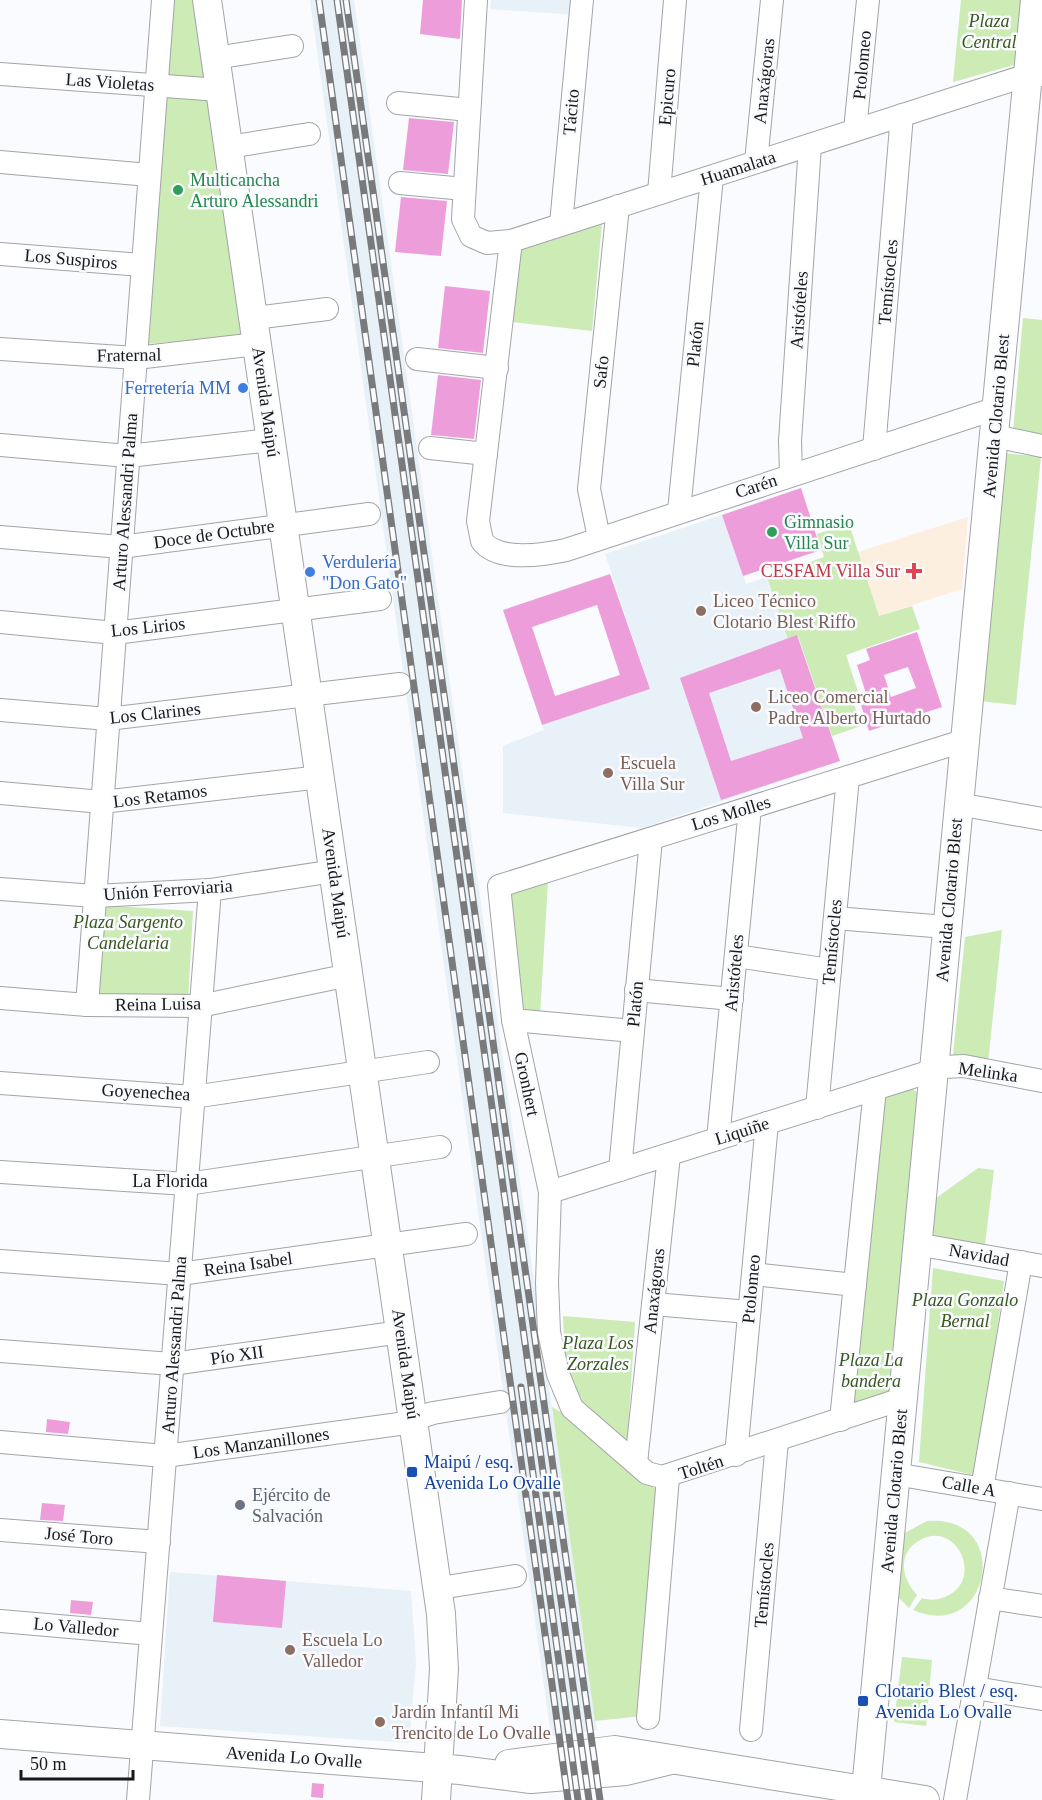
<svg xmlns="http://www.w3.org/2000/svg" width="1042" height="1800" viewBox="0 0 1042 1800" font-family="Georgia,serif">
<rect width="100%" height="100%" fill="#f9fbfe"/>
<g fill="#e8f0f8">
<polygon points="310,0 354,0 597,1730 551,1736"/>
<polygon points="491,0 577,0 576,15 490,9"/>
<polygon points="722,515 746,584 767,577 788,638 797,635 840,761 642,828 503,813 503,746 544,730 542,725 650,689 605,554"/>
<polygon points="170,1572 411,1591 416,1663 409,1743 160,1726"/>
</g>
<polygon fill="#fcefe0" points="968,517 962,589 879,616 858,552"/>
<g fill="#ccebb5">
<polygon points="166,0 199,0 210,85 162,81"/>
<polygon points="961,0 1024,0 1018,64 953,82"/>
<polygon points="159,93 209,93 241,336 146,344"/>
<polygon points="602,223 592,331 512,322 517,248"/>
<polygon points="1023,318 1042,320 1042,438 1013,432"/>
<polygon points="1004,453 1041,457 1016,705 979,701"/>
<polygon points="849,524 879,616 912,606 920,629 846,655 861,701 854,704 861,726 832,736 798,636 788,639 767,577 824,557 817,534"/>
<polygon points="548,881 540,1016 522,1015 507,892"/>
<polygon points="99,905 193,911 188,1002 94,997"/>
<polygon points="1002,930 988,1063 953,1055 965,937"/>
<polygon points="911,1087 918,1093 890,1392 847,1409 877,1096"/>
<polygon points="978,1168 994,1170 985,1245 933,1237 932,1201"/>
<polygon points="933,1268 1004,1281 977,1476 919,1462"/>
<polygon points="563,1316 635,1322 627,1446 575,1397 565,1364"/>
<polygon points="552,1407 568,1416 658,1491 642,1716 595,1721"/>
<path d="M927 1521C1014 1514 991 1644 913 1610L922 1598C931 1601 940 1600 949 1595 983 1577 956 1520 920 1540 897 1553 901 1578 917 1595L909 1608 898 1597 903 1534Z"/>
<polygon points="902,1657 932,1660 926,1726 894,1722"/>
</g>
<g fill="#ed9eda" fill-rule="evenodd">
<polygon points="423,0 462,0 460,39 420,34"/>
<polygon points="409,118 454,122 448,174 403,170"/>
<polygon points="401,197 447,201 441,256 395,252"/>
<polygon points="445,286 490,291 483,353 438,348"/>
<polygon points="438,375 481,380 474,439 431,435"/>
<polygon points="801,488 821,550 743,576 722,515"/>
<path d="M610 574 650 689 542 725 503 610ZM597 605 620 675 555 696 532 627Z"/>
<path d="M917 632 942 707 869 731 860 702 868 700 857 665 870 660 866 649ZM908 667 916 688 891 697 884 675Z"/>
<path d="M797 635 840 761 721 800 680 678ZM780 669 803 738 731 761 709 693Z"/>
<polygon points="47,1419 70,1422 68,1434 46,1432"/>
<polygon points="42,1503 65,1505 63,1521 40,1520"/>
<polygon points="217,1575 286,1581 282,1628 213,1622"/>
<polygon points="71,1600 93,1602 91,1615 70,1613"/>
<polygon points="312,1783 324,1784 323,1798 311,1797"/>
</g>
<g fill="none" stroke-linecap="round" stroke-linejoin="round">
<g stroke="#a2a4a7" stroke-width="24">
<g id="minor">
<polyline points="476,0 463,219 471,236 487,243 511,241 965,95 1028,75 1042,75"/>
<polyline points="215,58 292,46"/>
<polyline points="0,74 220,90"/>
<polyline points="398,103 469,110"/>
<polyline points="855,130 868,0"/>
<polyline points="229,147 309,134"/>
<polyline points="0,162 149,175"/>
<polyline points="756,162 772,0"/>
<polyline points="400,183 464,189"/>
<polyline points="659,193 675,0"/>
<polyline points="561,224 582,0"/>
<path d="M511 241 478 521 482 541C498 562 543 555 566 550L997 408"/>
<polyline points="0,254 142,265"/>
<polyline points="254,318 327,309"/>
<polyline points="0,349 136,358 257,344"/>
<polyline points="417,359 497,368"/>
<polyline points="995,436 1042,446"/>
<polyline points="0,445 128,456 271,440"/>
<polyline points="430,448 486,454"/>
<polyline points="874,449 902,115"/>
<polyline points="791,474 790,441 810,145"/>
<polyline points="679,511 712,177"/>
<polyline points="0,537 121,547 369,514"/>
<polyline points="599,538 589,489 618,206"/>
<polyline points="0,622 115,633 380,599"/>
<polyline points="0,710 108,719 400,684"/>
<polyline points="0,793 102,802 321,777"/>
<polyline points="958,804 1042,819"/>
<polyline points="0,889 95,896 210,890 334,871"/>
<polyline points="835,918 946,927"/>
<polyline points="736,956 830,970"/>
<polyline points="636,990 732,999"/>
<polyline points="0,998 87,1005 200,1006 349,975"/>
<polyline points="87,1005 163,0"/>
<polyline points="513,1020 633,1031"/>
<polyline points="0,1083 193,1097 428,1062"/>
<polyline points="817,1108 848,777"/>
<polyline points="718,1139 750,808"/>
<polyline points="620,1170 651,839"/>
<polyline points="0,1172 187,1184 440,1147"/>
<polyline points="550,1192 944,1067 964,1066 1042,1081"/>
<polyline points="916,1244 1042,1266"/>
<polyline points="0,1261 180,1274 466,1234"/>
<polyline points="753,1274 855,1285"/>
<polyline points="653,1304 749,1312"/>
<polyline points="0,1351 172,1364 401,1332"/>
<polyline points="902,1399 662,1477 647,1473 572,1408 558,1374 549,1332 547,1283 550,1192 513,1020 499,886 963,741"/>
<polyline points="841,1420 875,1089"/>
<polyline points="0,1442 165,1456 399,1424 433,1413 500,1402"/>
<polyline points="736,1455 767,1123"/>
<polyline points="636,1463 669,1155"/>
<polyline points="895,1474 1042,1499"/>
<polyline points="982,1489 1021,1262"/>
<polyline points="0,1530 159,1542"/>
<polyline points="446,1587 515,1576"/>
<polyline points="990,1598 1042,1606"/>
<polyline points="0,1621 151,1634"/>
<polyline points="975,1688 1042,1699"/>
<polyline points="648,1718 668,1477"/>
<polyline points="751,1730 777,1441"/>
<polyline points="138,1800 210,890"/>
<polyline points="955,1800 1009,1493"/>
</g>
</g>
<g stroke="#a2a4a7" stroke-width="30">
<g id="major">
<polyline points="207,0 441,1614 444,1669 436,1800"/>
<polyline points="0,1734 460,1770 531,1779 626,1771 671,1760"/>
<polyline points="509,1764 615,1750 925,1800"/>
<polyline points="865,1800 1035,0"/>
</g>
</g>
<use href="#minor" stroke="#fff" stroke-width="22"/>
<use href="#major" stroke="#fff" stroke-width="28"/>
<g stroke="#797a7c" stroke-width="7">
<g id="rail">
<polyline points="319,0 568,1800"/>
<polyline points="337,0 589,1800"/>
<polyline points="346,0 600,1800"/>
<polyline points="521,1387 578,1800"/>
</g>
</g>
<use href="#rail" stroke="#f9fbfe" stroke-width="4.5" stroke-dasharray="14" stroke-linecap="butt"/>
</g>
<g fill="#2e9e5b" stroke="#f9fbfe" stroke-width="2">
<circle cx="178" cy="190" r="6"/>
<circle cx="772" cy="532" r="6"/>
</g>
<g fill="#3f7fe0" stroke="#f9fbfe" stroke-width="2">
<circle cx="243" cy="388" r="6"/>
<circle cx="310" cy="572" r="6"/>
</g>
<path fill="#e0444e" stroke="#f9fbfe" stroke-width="2" d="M911 562h6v6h6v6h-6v6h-6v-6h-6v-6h6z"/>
<g fill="#8d6e63" stroke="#f9fbfe" stroke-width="2">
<circle cx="701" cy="611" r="6"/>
<circle cx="756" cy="707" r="6"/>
<circle cx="608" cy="773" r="6"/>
<circle cx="290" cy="1650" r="6"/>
<circle cx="380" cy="1722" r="6"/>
</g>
<g fill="#1a4fb4" stroke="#f9fbfe" stroke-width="2">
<rect x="406" y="1466" width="12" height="12" rx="3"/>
<rect x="857" y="1695" width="12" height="12" rx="3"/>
</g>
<circle fill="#6b7280" stroke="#f9fbfe" stroke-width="2" cx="240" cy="1505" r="6"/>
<g text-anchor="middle" stroke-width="5" stroke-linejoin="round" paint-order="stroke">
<g font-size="18" font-style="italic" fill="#3b571e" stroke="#f9fbfe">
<text x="989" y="27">Plaza<tspan x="989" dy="21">Central</tspan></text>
<text x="128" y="928">Plaza Sargento<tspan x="128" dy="21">Candelaria</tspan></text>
<text x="965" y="1306">Plaza Gonzalo<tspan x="965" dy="21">Bernal</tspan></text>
<text x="598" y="1349">Plaza Los<tspan x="598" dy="21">Zorzales</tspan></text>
<text x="871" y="1366">Plaza La<tspan x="871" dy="21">bandera</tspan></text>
</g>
<g font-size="18" fill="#18191a" stroke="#f9fbfe">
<text transform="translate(862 65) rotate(-85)" y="6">Ptolomeo</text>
<text transform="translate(764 81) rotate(-84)" y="6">Anaxágoras</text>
<text transform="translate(110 82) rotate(4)" y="6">Las Violetas</text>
<text transform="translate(667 97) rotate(-85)" y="6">Epicuro</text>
<text transform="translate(571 112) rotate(-85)" y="6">Tácito</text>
<text transform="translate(738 168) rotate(-18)" y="6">Huamalata</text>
<text transform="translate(71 259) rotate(5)" y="6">Los Suspiros</text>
<text transform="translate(888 282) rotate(-85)" y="6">Temístocles</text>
<text transform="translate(799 310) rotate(-86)" y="6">Aristóteles</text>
<text transform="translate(695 344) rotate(-84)" y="6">Platón</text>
<text transform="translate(129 355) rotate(-1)" y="6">Fraternal</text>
<text transform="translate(601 372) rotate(-84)" y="6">Safo</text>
<text transform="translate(266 402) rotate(82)" y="6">Avenida Maipú</text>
<text transform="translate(996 416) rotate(-85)" y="6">Avenida Clotario Blest</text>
<text transform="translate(756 486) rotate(-18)" y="6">Carén</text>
<text transform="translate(125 502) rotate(-86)" y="6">Arturo Alessandri Palma</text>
<text transform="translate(214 534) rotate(-8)" y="6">Doce de Octubre</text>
<text transform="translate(148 627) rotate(-6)" y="6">Los Lirios</text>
<text transform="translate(155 713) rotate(-6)" y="6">Los Clarines</text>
<text transform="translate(160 796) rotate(-7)" y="6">Los Retamos</text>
<text transform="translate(731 813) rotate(-17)" y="6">Los Molles</text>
<text transform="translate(336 883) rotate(82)" y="6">Avenida Maipú</text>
<text transform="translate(168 890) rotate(-4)" y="6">Unión Ferroviaria</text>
<text transform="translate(949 900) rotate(-85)" y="6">Avenida Clotario Blest</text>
<text transform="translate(832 942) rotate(-85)" y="6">Temístocles</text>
<text transform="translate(734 973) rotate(-85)" y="6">Aristóteles</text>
<text transform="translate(158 1004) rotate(-1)" y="6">Reina Luisa</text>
<text transform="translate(635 1004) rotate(-85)" y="6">Platón</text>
<text transform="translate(988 1072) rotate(8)" y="6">Melinka</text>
<text transform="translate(527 1084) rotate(78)" y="6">Gronhert</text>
<text transform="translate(146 1092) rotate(3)" y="6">Goyenechea</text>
<text transform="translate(742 1131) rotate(-18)" y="6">Liquiñe</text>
<text x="170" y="1187">La Florida</text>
<text transform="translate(979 1255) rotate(10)" y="6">Navidad</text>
<text transform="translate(248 1264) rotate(-8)" y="6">Reina Isabel</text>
<text transform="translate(751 1289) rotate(-85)" y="6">Ptolomeo</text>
<text transform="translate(654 1291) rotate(-84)" y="6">Anaxágoras</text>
<text transform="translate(174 1345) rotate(-86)" y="6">Arturo Alessandri Palma</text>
<text transform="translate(237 1355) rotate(-8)" y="6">Pío XII</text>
<text transform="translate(406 1364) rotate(82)" y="6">Avenida Maipú</text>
<text transform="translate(261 1443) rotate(-8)" y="6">Los Manzanillones</text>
<text transform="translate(701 1467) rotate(-18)" y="6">Toltén</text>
<text transform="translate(969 1486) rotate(10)" y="6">Calle A</text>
<text transform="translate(894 1491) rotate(-85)" y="6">Avenida Clotario Blest</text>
<text transform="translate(79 1536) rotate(5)" y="6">José Toro</text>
<text transform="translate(764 1585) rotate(-85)" y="6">Temístocles</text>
<text transform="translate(76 1627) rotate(5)" y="6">Lo Valledor</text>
<text transform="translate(294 1757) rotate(4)" y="6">Avenida Lo Ovalle</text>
</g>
<g font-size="18" fill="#27864d" stroke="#f9fbfe" text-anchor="start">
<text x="190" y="186">Multicancha<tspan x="190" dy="21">Arturo Alessandri</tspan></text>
<text x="784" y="528">Gimnasio<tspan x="784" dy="21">Villa Sur</tspan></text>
</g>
<g font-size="18" fill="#366cbe" stroke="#f9fbfe" text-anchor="end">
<text x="231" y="394">Ferretería MM</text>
<text x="322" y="568" text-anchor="start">Verdulería<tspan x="322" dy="21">"Don Gato"</tspan></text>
</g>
<g font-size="18" fill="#be3a42" stroke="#f9fbfe" text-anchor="end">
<text x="900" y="577">CESFAM Villa Sur</text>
</g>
<g font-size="18" fill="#785e54" stroke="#f9fbfe" text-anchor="start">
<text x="713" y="607">Liceo Técnico<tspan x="713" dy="21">Clotario Blest Riffo</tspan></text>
<text x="768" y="703">Liceo Comercial<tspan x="768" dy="21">Padre Alberto Hurtado</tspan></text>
<text x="620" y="769">Escuela<tspan x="620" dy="21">Villa Sur</tspan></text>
<text x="302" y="1646">Escuela Lo<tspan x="302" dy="21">Valledor</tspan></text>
<text x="392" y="1718">Jardín Infantíl Mi<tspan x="392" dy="21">Trencito de Lo Ovalle</tspan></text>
</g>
<g font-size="18" fill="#164399" stroke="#f9fbfe" text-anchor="start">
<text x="424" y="1468">Maipú / esq.<tspan x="424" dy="21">Avenida Lo Ovalle</tspan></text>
<text x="875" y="1697">Clotario Blest / esq.<tspan x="875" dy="21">Avenida Lo Ovalle</tspan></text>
</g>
<g font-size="18" fill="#5b616d" stroke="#f9fbfe" text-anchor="start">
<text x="252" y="1501">Ejército de<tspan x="252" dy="21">Salvación</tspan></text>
</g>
</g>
<path d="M21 1770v9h112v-9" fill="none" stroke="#18191a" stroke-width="3"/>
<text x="30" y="1770" font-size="18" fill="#18191a" stroke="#f9fbfe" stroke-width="4.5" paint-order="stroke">50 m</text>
</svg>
